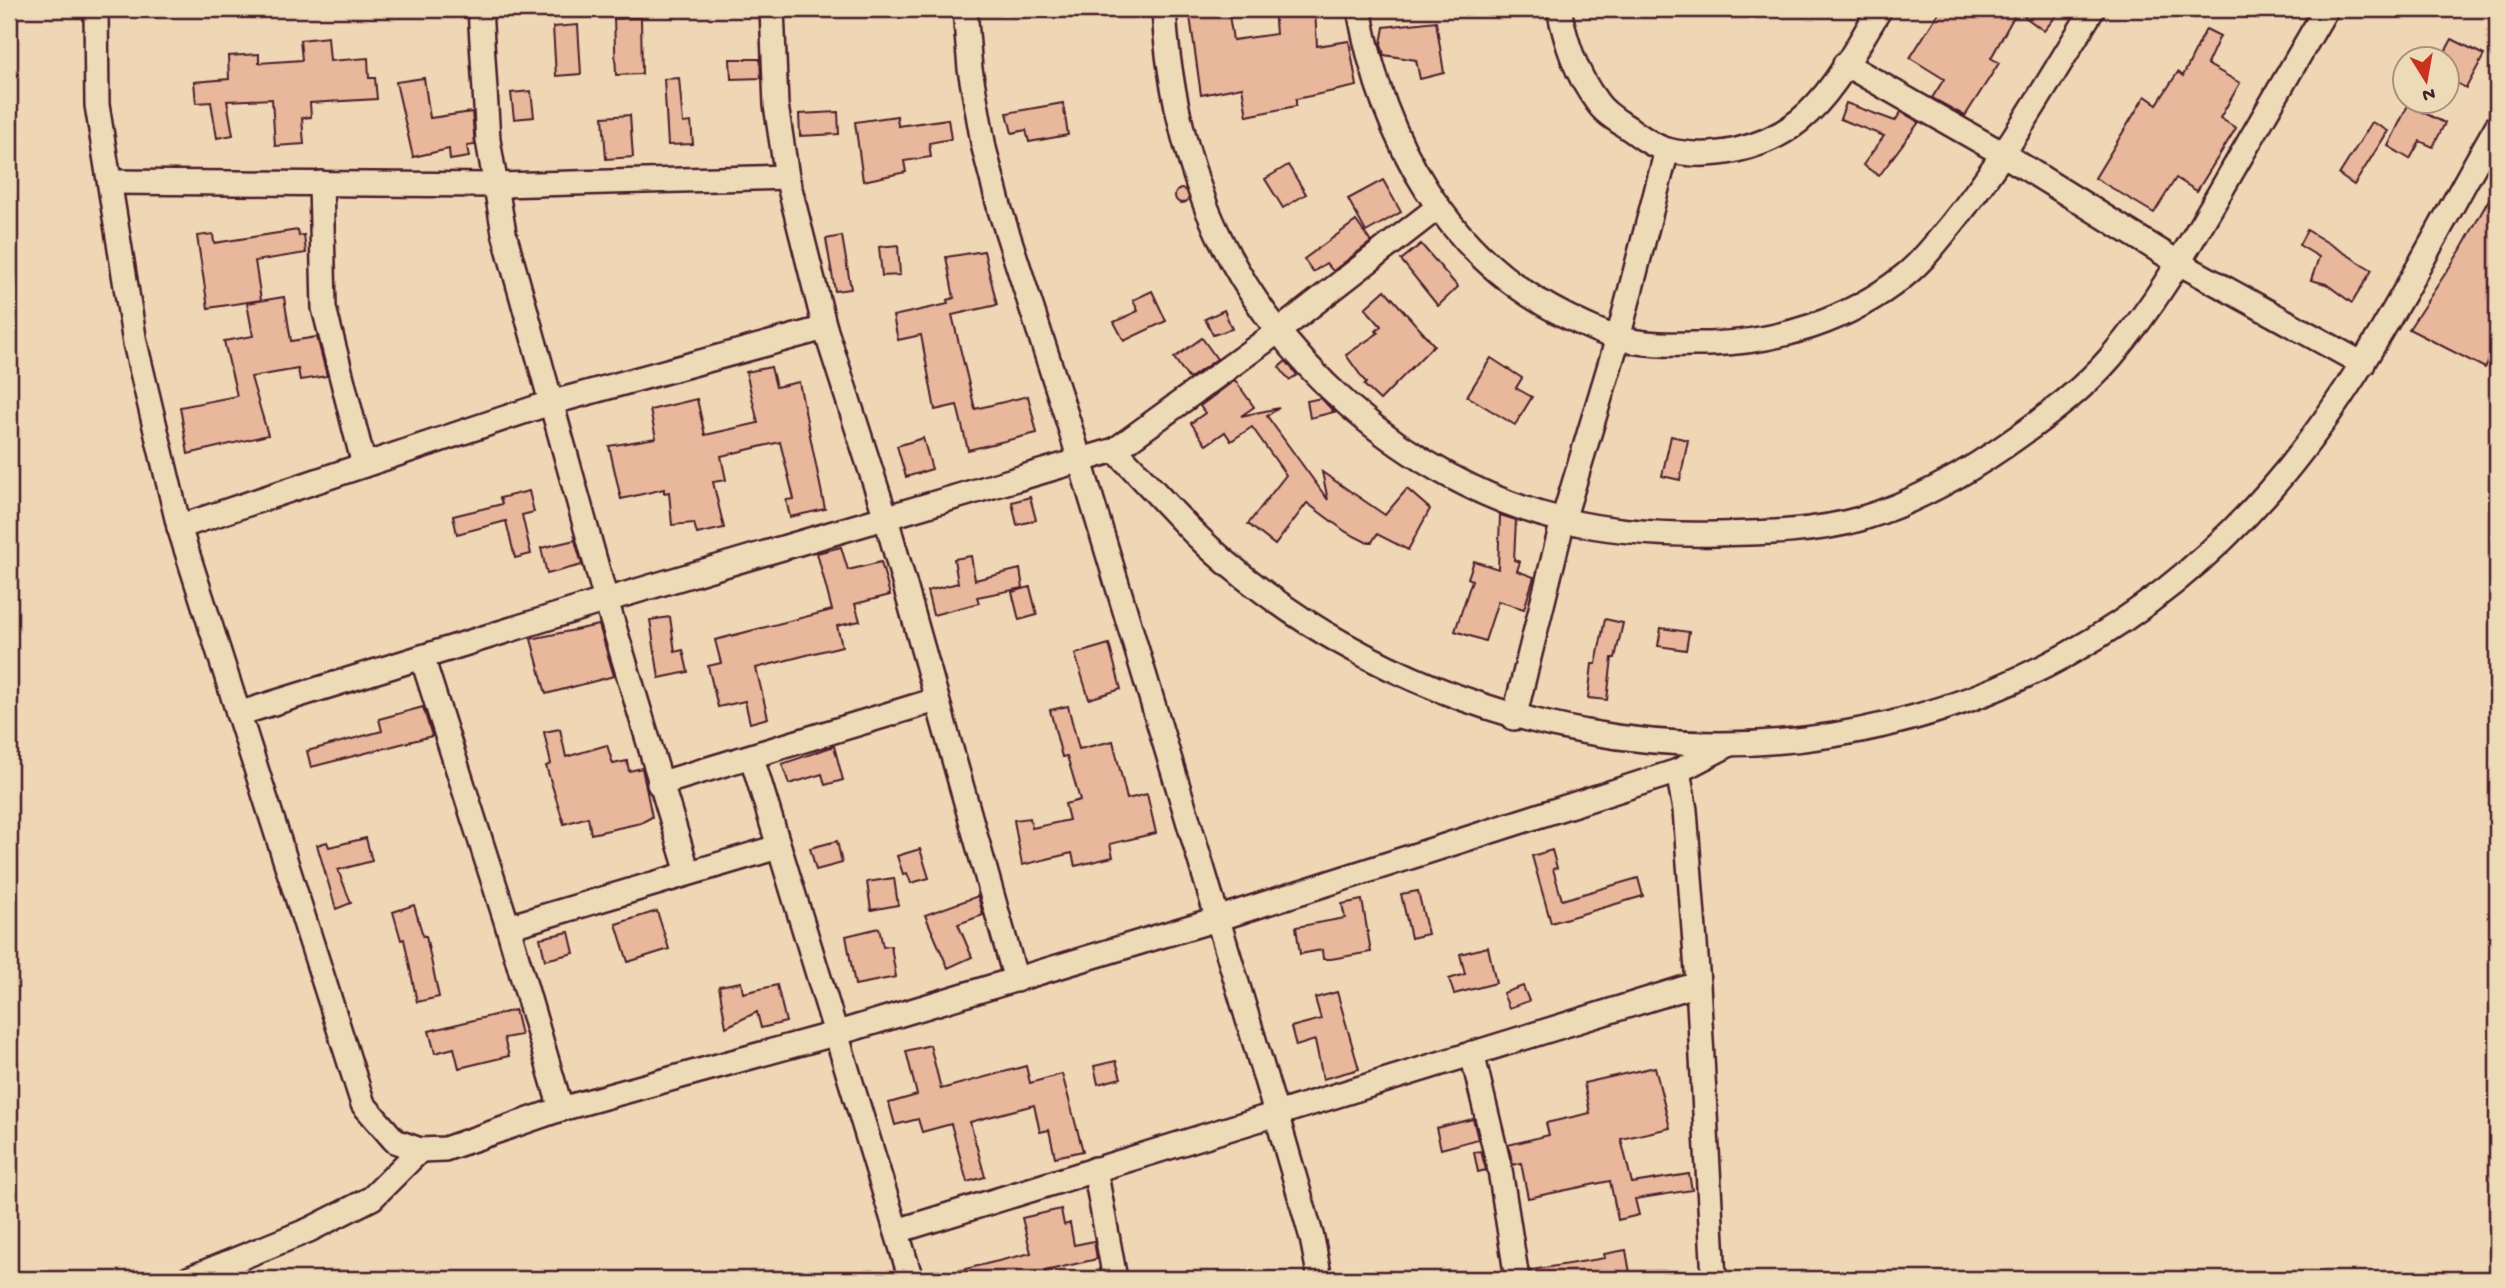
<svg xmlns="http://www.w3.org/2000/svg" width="2506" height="1288" viewBox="0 0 2506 1288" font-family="'Gochi Hand',sans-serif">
<rect width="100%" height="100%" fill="#efd7b5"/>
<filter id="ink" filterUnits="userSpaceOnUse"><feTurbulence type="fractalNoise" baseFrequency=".0143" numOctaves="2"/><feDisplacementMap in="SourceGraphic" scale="14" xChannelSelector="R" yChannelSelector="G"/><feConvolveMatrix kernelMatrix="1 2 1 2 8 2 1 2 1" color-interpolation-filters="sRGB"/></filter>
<g filter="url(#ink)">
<g fill="#e8b79c" stroke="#4a1f2b" stroke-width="2">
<polygon points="1189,9 1228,9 1233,40 1276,34 1274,9 1315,9 1317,46 1349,41 1357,86 1296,99 1296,106 1247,116 1242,87 1201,95"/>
<polygon points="1941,9 2062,9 2044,31 2017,11 1991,58 1999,63 1965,116 1932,98 1944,79 1910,58"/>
<polygon points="641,18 642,74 616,75 614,19"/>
<polygon points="1436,21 1444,73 1420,79 1416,60 1384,55 1381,44 1384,27"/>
<polygon points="578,25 581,74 556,76 553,27"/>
<polygon points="2206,29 2220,36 2207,64 2240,83 2220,118 2236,128 2197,191 2176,178 2154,213 2095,178 2145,96 2157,104 2178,72 2183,76"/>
<polygon points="328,37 330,61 368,58 369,78 375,78 377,99 310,103 311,117 302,118 304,144 275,146 272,99 227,101 233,135 217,138 211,102 196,103 194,82 229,79 228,56 259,54 259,63 302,60 300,40"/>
<polygon points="2452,39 2484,55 2466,88 2446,78 2446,50"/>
<polygon points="730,59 760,59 761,78 731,79"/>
<polygon points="424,78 430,118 472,112 475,145 467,146 469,157 450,160 449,149 413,157 396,82"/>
<polygon points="679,78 683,123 691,122 693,144 668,145 664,79"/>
<polygon points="531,91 534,117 514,119 511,93"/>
<polygon points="1063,103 1068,135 1029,142 1026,130 1012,133 1007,113"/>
<polygon points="1846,103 1895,121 1901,112 1919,122 1879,176 1863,165 1884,136 1840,119"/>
<polygon points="2408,105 2445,123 2433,147 2420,141 2410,159 2388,146"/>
<polygon points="838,112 839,134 800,136 799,114"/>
<polygon points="630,115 633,157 606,159 603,117"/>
<polygon points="897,116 898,126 948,119 951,139 929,143 931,157 904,161 906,172 863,181 855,122"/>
<polygon points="2372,122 2388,131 2354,185 2339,175"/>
<polygon points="1288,165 1306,194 1283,208 1265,179"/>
<polygon points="1383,180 1401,212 1366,232 1348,199"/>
<polygon points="2497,185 2497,345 2485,368 2409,329 2460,251"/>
<circle cx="1182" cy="196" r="7"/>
<polygon points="1356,221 1371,242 1333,271 1326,263 1313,272 1304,259"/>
<polygon points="298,230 299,236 304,235 306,253 255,261 261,300 208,308 197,236 213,234 214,243"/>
<polygon points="2307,230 2372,270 2352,303 2326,284 2311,280 2319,257 2299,245"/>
<polygon points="842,236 851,289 835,291 826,239"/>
<polygon points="1421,244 1458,287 1438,306 1401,260"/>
<polygon points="898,245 900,275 882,276 879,247"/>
<polygon points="984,251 997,305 952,315 975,409 1028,396 1037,433 968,450 957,405 935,410 921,335 898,340 893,316 948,304 947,300 954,298 946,257"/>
<polygon points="1385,290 1434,345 1380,400 1364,385 1366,383 1346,355 1378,333 1376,331 1381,326 1365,308"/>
<polygon points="1152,291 1166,321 1124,341 1114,322 1138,311 1133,300"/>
<polygon points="284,297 291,341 317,337 327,376 300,380 298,369 251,377 268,435 188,454 180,407 237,396 224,341 253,336 247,303"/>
<polygon points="1224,310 1232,329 1213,335 1205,319"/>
<polygon points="1202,338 1217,359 1189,379 1174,358"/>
<polygon points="1491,358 1522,378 1516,388 1532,397 1515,425 1467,396"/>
<polygon points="1286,361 1297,375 1289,380 1279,367"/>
<polygon points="771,367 776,387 799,382 825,509 790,517 786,500 794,499 780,442 721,456 726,480 713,482 724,528 697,534 694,523 672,525 669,492 664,493 664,489 621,499 609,446 656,438 650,410 697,399 705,435 758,423 746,372"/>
<polygon points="1235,380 1254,407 1241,416 1279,408 1267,416 1328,500 1322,472 1385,515 1407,489 1430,509 1408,550 1377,534 1372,542 1366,542 1346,532 1307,503 1275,545 1248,524 1286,475 1252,427 1231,441 1225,432 1206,445 1191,423 1205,413 1200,406"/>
<polygon points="1321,398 1334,412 1310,418 1307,401"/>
<polygon points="1671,436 1688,440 1680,480 1662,476"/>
<polygon points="923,438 932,469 906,477 897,446"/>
<polygon points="529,491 534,512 522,515 531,554 515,558 506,521 457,534 453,516 502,504 500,498"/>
<polygon points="1030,497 1036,520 1017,525 1012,502"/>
<polygon points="1500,515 1516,520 1514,560 1520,562 1517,571 1534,577 1524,609 1498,601 1485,641 1455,631 1472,580 1468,578 1474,561 1498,569"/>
<polygon points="575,540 582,565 547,574 541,548"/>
<polygon points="841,547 848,570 881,562 890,595 855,604 860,621 837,626 842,646 756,668 768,718 750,723 745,701 718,707 708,666 721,663 715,640 832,610 817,553"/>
<polygon points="971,556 975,580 1020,569 1023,588 977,597 979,603 933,615 927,591 958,583 954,559"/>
<polygon points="1030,587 1037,615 1019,620 1012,592"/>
<polygon points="670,617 675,652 683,650 688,672 659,678 650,620"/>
<polygon points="1605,619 1623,623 1615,658 1612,658 1607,700 1588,698 1592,664 1596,664"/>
<polygon points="599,625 614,676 546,694 531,639"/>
<polygon points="1661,628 1689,632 1686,650 1658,646"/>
<polygon points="1109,644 1121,689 1089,699 1075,654"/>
<polygon points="1068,706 1079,749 1113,741 1127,799 1147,794 1156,833 1110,844 1113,857 1075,866 1072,853 1022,865 1014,820 1030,818 1032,828 1069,820 1065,804 1080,800 1067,756 1062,757 1050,710"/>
<polygon points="423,707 432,736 311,767 307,751 382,731 379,719"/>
<polygon points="560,729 566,757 607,745 613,764 627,761 629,771 642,768 652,817 641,823 591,834 588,817 564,824 546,766 551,764 544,732"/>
<polygon points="834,746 843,780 825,785 822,774 789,784 782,764"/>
<polygon points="366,838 372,861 338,870 351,903 336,909 317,845 327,842 329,847"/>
<polygon points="837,841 842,863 816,870 810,848"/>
<polygon points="920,849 929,878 911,883 907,873 903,874 897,856"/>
<polygon points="1552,850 1557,868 1553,869 1562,900 1638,878 1643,896 1551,923 1532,856"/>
<polygon points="894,878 898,905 871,910 867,882"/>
<polygon points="1418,891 1428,934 1411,938 1401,894"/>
<polygon points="978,896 983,915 958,924 972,957 948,968 925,915"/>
<polygon points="1362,900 1371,952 1331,959 1323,959 1322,950 1300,954 1296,927 1345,918 1342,904"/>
<polygon points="414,905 423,936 426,936 439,997 417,1002 404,939 401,940 393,912"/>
<polygon points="657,911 669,949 628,962 616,924"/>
<polygon points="879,928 883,947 891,946 896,977 855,985 846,936"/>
<polygon points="569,932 574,953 545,960 540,938"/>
<polygon points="1488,947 1496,983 1454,994 1449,979 1465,974 1460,954"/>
<polygon points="741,982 743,993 777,985 786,1022 761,1028 757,1012 726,1027 719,986"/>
<polygon points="1523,986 1529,1001 1509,1008 1503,993"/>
<polygon points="1337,992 1359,1069 1323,1079 1315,1040 1296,1046 1291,1027 1321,1019 1315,998"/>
<polygon points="515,1010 521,1035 504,1038 509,1056 459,1068 454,1048 435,1053 429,1031"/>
<polygon points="930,1045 941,1089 1026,1066 1030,1083 1062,1074 1083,1151 1055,1157 1049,1130 1040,1132 1034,1105 970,1122 985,1177 967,1182 951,1124 922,1132 918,1119 895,1125 889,1103 917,1095 906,1051"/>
<polygon points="1116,1061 1121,1078 1098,1084 1094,1066"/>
<polygon points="1655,1067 1670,1128 1621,1139 1632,1183 1689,1174 1692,1190 1635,1199 1639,1215 1618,1220 1610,1181 1528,1198 1521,1163 1513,1165 1508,1145 1549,1135 1546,1123 1590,1113 1584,1083"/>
<polygon points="1473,1119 1478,1139 1441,1149 1436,1128"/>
<polygon points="1481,1151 1486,1170 1478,1172 1474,1152"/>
<polygon points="1061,1209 1064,1225 1070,1223 1074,1245 1094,1241 1097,1259 1045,1271 1047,1279 1026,1279 1025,1276 1010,1279 950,1279 949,1273 1031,1253 1022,1218"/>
<polygon points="1626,1250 1631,1279 1532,1279 1531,1270 1605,1258 1604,1254"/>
</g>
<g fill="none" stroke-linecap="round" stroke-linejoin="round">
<g stroke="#4a1f2b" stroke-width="28">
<g id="minor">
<polyline points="96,9 97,105 135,343 179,527 363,1104 395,1141 420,1150 445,1149 561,1109 838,1033 1217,919 1678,771 1726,746"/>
<polyline points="480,9 488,140 504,233 606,600 688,873"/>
<polyline points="772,9 776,105 787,177 825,328 886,518 1016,980"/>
<polyline points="965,9 970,69 984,148 1000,210 1068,421 1276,1113 1312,1238 1320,1279"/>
<path d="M1164 9C1167 75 1183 147 1207 209 1267 357 1407 482 1563 520 1612 532 1665 535 1716 534 1762 533 1816 532 1860 519 1917 502 1972 470 2019 436 2051 413 2084 388 2110 358 2155 306 2189 246 2223 187 2258 127 2292 68 2326 9"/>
<path d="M1359 9C1382 138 1446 258 1568 317 1584 325 1600 333 1618 338 1647 346 1679 344 1709 344 1779 342 1848 321 1904 276 1922 262 1936 243 1951 225 2005 158 2048 82 2093 9"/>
<path d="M1559 9C1566 43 1576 74 1597 102 1605 114 1618 121 1630 129 1641 137 1653 146 1667 150 1711 161 1764 149 1799 121 1834 93 1856 47 1880 9"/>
<polyline points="1845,64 2003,154 2179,263 2363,364"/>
<polyline points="110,182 496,185 787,177"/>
<polyline points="321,183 324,308 364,465"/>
<path d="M1115 450C1142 477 1167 506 1194 533 1233 572 1293 616 1342 643 1654 819 2031 763 2269 491 2364 383 2425 250 2497 126"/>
<polyline points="179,527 550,403 825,328"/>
<polyline points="422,657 508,927 561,1109"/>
<polyline points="238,714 606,600 1115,450 1280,330 1437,208"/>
<polyline points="1514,718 1563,520 1618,338 1667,150"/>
<polyline points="752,758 911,1279"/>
<polyline points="1678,771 1685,810 1698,984 1714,1279"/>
<polyline points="659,784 936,700"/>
<polyline points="508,927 778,847"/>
<polyline points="1472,1053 1500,1170 1517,1279"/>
<polyline points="1095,1169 1115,1279"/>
<polyline points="897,1231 1698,984"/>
<polyline points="188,1279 309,1230 372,1198 420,1150"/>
</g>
</g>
<use href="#minor" stroke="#eddbb8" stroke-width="23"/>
</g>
</g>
<rect width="2506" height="1288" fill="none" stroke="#eddbb8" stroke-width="35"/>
<rect x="18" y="18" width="2471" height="1253" fill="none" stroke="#4a1f2b" stroke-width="2.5" filter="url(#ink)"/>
<g transform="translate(2426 80) rotate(169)"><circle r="33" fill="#eddbb8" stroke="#ac9080" stroke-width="2"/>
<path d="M0-5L12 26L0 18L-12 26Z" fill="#c8321e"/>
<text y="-10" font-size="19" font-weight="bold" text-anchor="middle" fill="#4a1f2b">N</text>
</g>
</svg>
